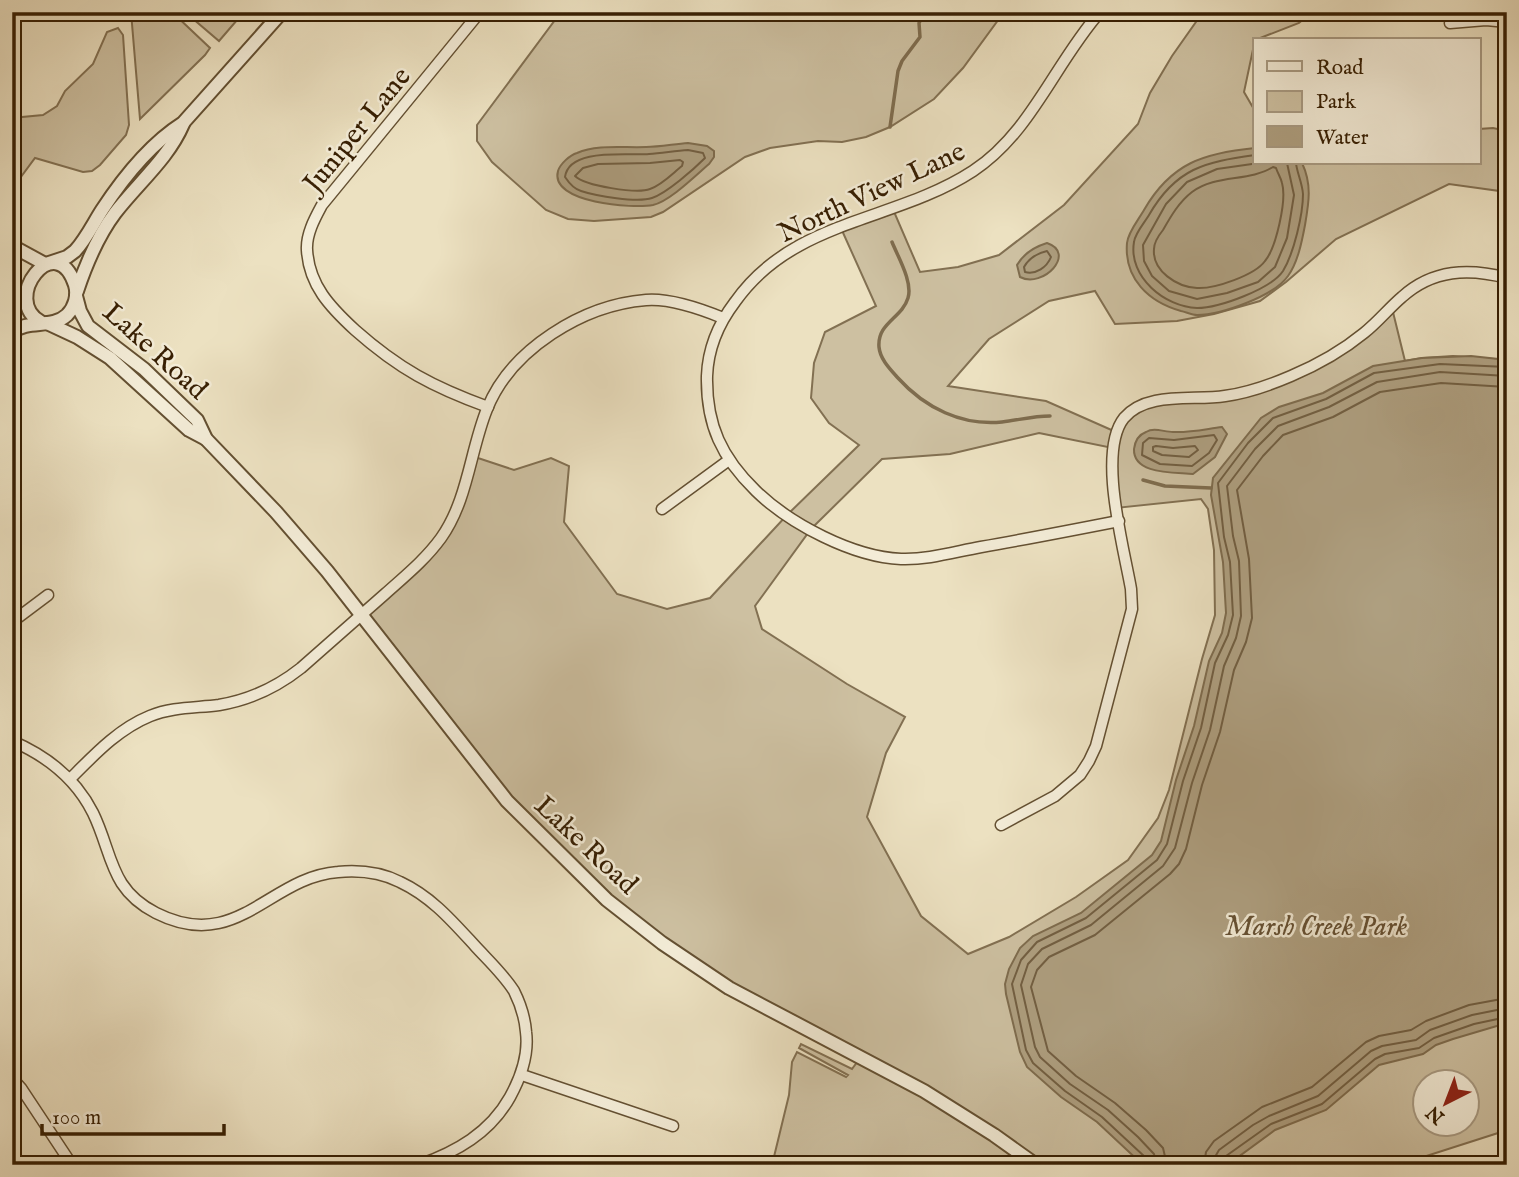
<svg xmlns="http://www.w3.org/2000/svg" width="1519" height="1177" viewBox="0 0 1519 1177" font-family="'IM FELL English',serif">
<rect width="100%" height="100%" fill="#ece1c1"/>
<filter id="stains"><feTurbulence type="fractalNoise" baseFrequency=".00286" numOctaves="4"/><feColorMatrix values="0 0 0 0 .2 0 0 0 0 .09 0 0 0 0 .02 0 0 0 .5 -.17"/></filter>
<radialGradient id="worn" r=".72"><stop offset=".6" stop-color="#630" stop-opacity="0"/><stop offset="1" stop-color="#630" stop-opacity=".3"/></radialGradient>
<g fill="#cdc0a1" stroke="#827052" stroke-width="2" fill-rule="evenodd">
<polygon points="131,12 172,12 210,48 205,55 140,119"/>
<polygon points="185,12 244,12 219,41"/>
<polygon points="561,12 1004,12 963,68 934,99 890,127 866,137 842,142 818,141 770,148 745,157 663,212 651,217 594,221 568,219 546,210 492,162 477,141 477,125"/>
<path d="M1203 12H1312L1299 23 1255 40 1244 92 1255 111V163H1479V129L1493 128 1507 131V192L1449 184 1336 239 1286 282 1260 301 1214 314 1177 321 1115 324 1095 291 1049 301 989 339 948 386 1046 401 1116 432 1144 404 1227 396 1315 365 1392 308 1405 361 1422 358 1453 356 1507 360V1127L1498 1133 1414 1160 1369 1158 1355 1165H772L789 1095 792 1062 797 1052 846 1077 848 1075 799 1048 801 1044 852 1069 860 1058 662 943 507 801 362 614 442 536 472 456 514 470 551 458 569 466 564 522 617 594 667 609 710 598 787 515 859 445 829 423 811 398 814 363 825 332 876 306 840 226 892 207 920 272 958 267 999 255 1064 205 1138 124 1150 93 1172 56ZM1039 433 1113 448 1116 508 1201 499 1208 509 1214 550 1215 615 1202 659 1169 790 1158 818 1128 860 1076 897 1009 937 968 954 921 916 867 817 886 753 905 717 847 684 762 629 755 606 811 529 882 459 950 454ZM1424 1082H1466V1124H1424Z"/>
<polygon points="118,28 123,35 129,125 126,135 100,165 92,171 83,172 35,158 12,189 12,118 43,115 57,106 65,91 93,64 107,32"/>
</g>
<g fill="#ae9f80" stroke="#7e6c4e" stroke-width="2">
<path d="M688 143 707 146 714 151V157L709 164C695 176 670 201 653 205 634 209 549 203 558 171 560 164 570 155 577 153 597 144 624 148 646 147 660 147 674 144 688 143Z"/>
<path d="M1255 148V163H1302C1312 184 1309 202 1305 225 1302 241 1298 262 1288 276 1274 296 1221 315 1197 315 1192 315 1186 312 1181 311 1149 302 1124 279 1127 243 1128 232 1139 219 1144 210 1171 163 1204 153 1255 148Z"/>
<path d="M1047 243C1077 253 1043 289 1020 277L1017 265C1024 253 1034 247 1047 243Z"/>
<polygon points="1471,356 1507,360 1507,1023 1453,1039 1436,1045 1423,1054 1379,1065 1326,1110 1275,1130 1234,1160 1222,1164 1143,1165 1097,1122 1061,1097 1027,1067 1020,1052 1006,994 1005,984 1009,969 1020,948 1033,936 1081,913 1152,855 1161,841 1176,780 1194,726 1209,661 1222,633 1226,613 1223,562 1211,495 1213,478 1261,418 1279,407 1323,393 1373,366 1422,358"/>
<path d="M1222 427 1227 434 1215 457 1193 474C1175 472 1133 475 1134 449 1135 441 1138 435 1146 432 1154 427 1164 432 1173 432 1189 433 1206 429 1222 427Z"/>
</g>
<g fill="none" stroke-linecap="round" stroke-linejoin="round">
<g stroke="#725f42" stroke-width="2">
<path d="M688 150 703 153 705 158C694 169 667 193 652 198 637 203 596 196 581 191 574 189 569 183 565 177 569 147 628 156 649 154 662 153 675 151 688 150Z"/>
<path d="M1255 155C1205 162 1176 168 1149 215 1145 222 1135 233 1134 242 1128 277 1165 307 1197 308 1219 308 1271 289 1283 271 1294 253 1303 214 1303 194 1302 182 1297 173 1296 163"/>
<path d="M680 160 683 162 682 166C673 173 662 185 650 189 637 194 585 186 575 176L583 168 598 164 650 163Z"/>
<polyline points="1259,163 1217,169 1187,182 1166,204 1143,245 1144,261 1152,276 1169,291 1197,299 1227,293 1258,282 1275,267 1287,238 1294,195 1287,163"/>
<path d="M1273 167 1276 168C1278 174 1281 178 1282 183 1287 200 1276 248 1265 261 1255 275 1215 289 1197 288 1177 287 1152 271 1154 249 1154 242 1159 235 1163 230 1171 216 1179 202 1192 192 1216 174 1249 182 1273 167Z"/>
<path d="M1047 251 1051 257C1047 267 1036 275 1025 272L1024 267C1029 258 1038 253 1047 251Z"/>
<polygon points="1214,435 1217,440 1209,453 1192,466 1160,464 1142,455 1143,443 1149,438 1174,440"/>
<polygon points="1156,446 1173,448 1195,446 1198,450 1189,457 1162,455 1153,451 1153,447"/>
<polyline points="1147,1165 1145,1157 1102,1117 1065,1091 1033,1063 1026,1050 1012,984 1021,960 1037,942 1086,918 1157,860 1167,844 1183,781 1201,728 1215,663 1228,635 1233,615 1230,562 1224,537 1218,483 1248,443 1273,418 1326,399 1374,373 1440,364 1507,367"/>
<polyline points="1156,1165 1154,1154 1138,1137 1108,1110 1070,1084 1040,1057 1035,1047 1021,985 1028,964 1042,949 1091,925 1163,866 1175,848 1192,783 1210,730 1224,666 1236,638 1241,616 1239,561 1233,536 1227,486 1255,449 1278,426 1329,407 1377,382 1440,372 1507,376"/>
<polyline points="1167,1165 1163,1148 1146,1130 1115,1103 1076,1076 1048,1051 1031,987 1037,970 1049,957 1095,935 1170,874 1179,864 1186,849 1202,785 1220,732 1234,670 1246,642 1252,618 1249,559 1237,490 1263,456 1283,435 1333,417 1380,392 1441,383 1507,387"/>
<polyline points="1204,1165 1206,1152 1214,1141 1262,1107 1312,1087 1366,1042 1379,1036 1411,1030 1426,1021 1469,1005 1507,998"/>
<polyline points="1214,1165 1215,1157 1219,1150 1253,1125 1269,1116 1318,1096 1371,1051 1382,1046 1416,1040 1430,1030 1472,1015 1507,1008"/>
<polyline points="1223,1165 1226,1156 1271,1124 1322,1104 1375,1059 1385,1054 1419,1048 1434,1038 1474,1024 1507,1017"/>
</g>
<g stroke="#7e6c4e" stroke-width="3.5">
<polyline points="890,127 898,71 902,61 920,37 919,23 925,12"/>
<path d="M892 242C898 257 913 282 908 298 902 318 877 323 879 347 880 359 890 369 898 378 925 408 962 426 1002 422 1019 420 1033 416 1050 416"/>
<polyline points="1143,480 1165,486 1211,488"/>
</g>
<g stroke="#645032" stroke-width="13">
<g id="minor">
<path d="M480 12 322 205C315 218 306 234 307 250 309 285 330 307 355 330 399 369 433 387 488 407"/>
<path d="M1100 12C1055 63 1031 133 973 171 895 222 793 219 735 302 719 323 708 349 707 376 706 425 722 458 756 491 790 524 853 557 901 559 927 560 954 552 981 547 1027 539 1073 530 1119 521"/>
<polyline points="1450,23 1486,20 1507,22"/>
<polyline points="662,509 729,460"/>
<polyline points="12,622 48,595"/>
<path d="M12 741C47 756 76 779 93 813 113 854 109 889 156 913 237 954 269 877 338 872 359 870 382 873 400 882 432 897 453 922 476 947 489 961 504 975 514 991 520 1003 525 1019 526 1032 529 1055 521 1077 510 1097 490 1133 456 1152 419 1165"/>
<path d="M70 779C94 755 118 729 150 716 172 707 195 708 219 705 249 700 277 687 301 668 329 643 357 619 385 594 405 576 425 560 441 538 468 500 470 451 487 409 511 349 583 305 646 300 670 298 701 309 723 318"/>
<path d="M1001 825 1055 796 1080 775 1089 761 1096 746 1132 609 1131 589C1124 548 1097 452 1124 418 1147 391 1193 401 1225 396 1247 393 1270 385 1291 376 1317 365 1342 351 1364 333 1378 322 1389 308 1402 297 1433 269 1469 268 1507 278"/>
<polyline points="522,1075 673,1126"/>
<polyline points="12,1078 21,1088 72,1165"/>
</g>
</g>
<g stroke="#645032" stroke-width="16">
<g id="tertiary">
<polyline points="12,246 45,264"/>
<path d="M46 264 67 257 75 251C86 239 93 224 102 210 123 178 150 144 183 123L282 12"/>
<path d="M77 291C86 264 97 237 115 213 138 183 168 159 183 124"/>
<polyline points="76,296 80,311 88,326 144,369 197,420 206,439 276,512 327,571 507,801 607,900 662,943 729,988 924,1091 994,1135 1036,1165"/>
<polyline points="47,323 77,337 110,358 189,430 206,439"/>
<path d="M12 332C29 319 52 329 67 315 75 307 78 295 75 285 56 227 0 300 41 322"/>
</g>
</g>
<use href="#minor" stroke="#f3ecd7" stroke-width="10"/>
<use href="#tertiary" stroke="#f3ecd7" stroke-width="12"/>
</g>
<g text-anchor="middle" stroke-width="5" stroke-linejoin="round" paint-order="stroke">
<g font-size="28" fill="#371f03" stroke="#f3ecd7">
<text transform="translate(356 129) rotate(-51)" y="10">Juniper Lane</text>
<text transform="translate(871 191) rotate(-25)" y="10">North View Lane</text>
<text transform="translate(156 350) rotate(42)" y="10">Lake Road</text>
<text transform="translate(587 844) rotate(43)" y="10">Lake Road</text>
</g>
<g font-size="28" font-style="italic" fill="#644f32" stroke="#f3ecd7">
<text x="1316" y="935">Marsh Creek Park</text>
</g>
</g>
<rect width="1519" height="1177" fill="none" stroke="#ece1c1" stroke-width="42"/>
<rect x="14" y="14" width="1491" height="1149" fill="none" stroke="#371f03" stroke-width="3.5"/>
<rect x="21" y="21" width="1477" height="1135" fill="none" stroke="#371f03" stroke-width="2"/>
<rect x="1253" y="38" width="228" height="126" fill="#f3ecd7" stroke="#a89a82" stroke-width="2"/>
<rect x="1267" y="61" width="35" height="10" fill="#f3ecd7" stroke="#a89a82" stroke-width="2"/>
<text x="1316" y="74" font-size="21" fill="#371f03">Road</text>
<rect x="1267" y="91" width="35" height="21" fill="#cdc0a1" stroke="#a89a82" stroke-width="2"/>
<text x="1316" y="108" font-size="21" fill="#371f03">Park</text>
<rect x="1267" y="126" width="35" height="21" fill="#ae9f80" stroke="#a89a82" stroke-width="2"/>
<text x="1316" y="144" font-size="21" fill="#371f03">Water</text>
<g transform="translate(1446 1103) rotate(222)"><circle r="33" fill="#f3ecd7" stroke="#a89a82" stroke-width="2"/>
<path d="M0-5L12 26L0 18L-12 26Z" fill="#8f2418"/>
<text y="-10" font-size="19" font-weight="bold" text-anchor="middle" fill="#371f03">N</text>
</g>
<path d="M42 1124v10h182v-10" fill="none" stroke="#371f03" stroke-width="3.5"/>
<text x="52" y="1124" font-size="21" fill="#371f03" stroke="#f3ecd7" stroke-width="5" paint-order="stroke">100 m</text>
<rect width="100%" height="100%" filter="url(#stains)"/>
<rect width="100%" height="100%" fill="url(#worn)"/>
</svg>
